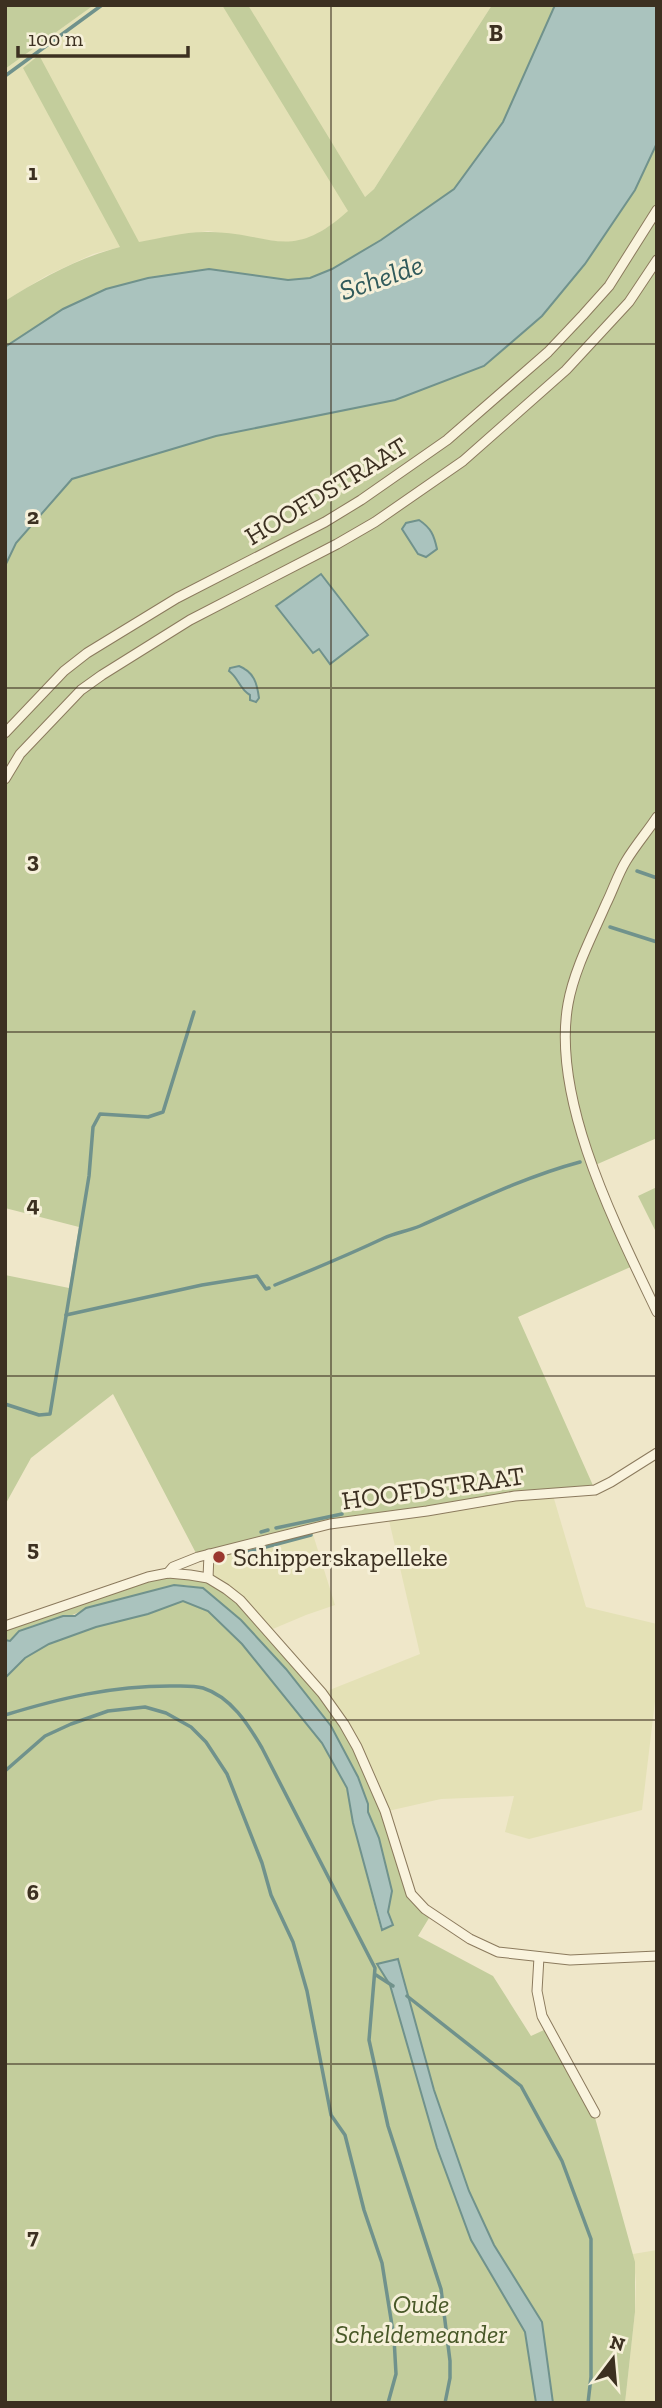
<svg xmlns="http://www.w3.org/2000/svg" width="662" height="2408" viewBox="0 0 662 2408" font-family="'Zilla Slab',serif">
<rect width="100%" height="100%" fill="#efe7c9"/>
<g fill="#e4e1b6">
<polygon points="94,5 492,5 374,189 339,220 314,236 301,241 288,243 208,231 140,242 93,254 46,276 5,301 5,69"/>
<polygon points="552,1492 586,1607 657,1624 657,1685 642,1810 529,1839 505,1832 514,1796 441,1799 388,1811 322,1693 420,1654 388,1516"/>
<polygon points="311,1528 335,1605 306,1615 268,1631 208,1578 209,1554"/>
<polygon points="657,2250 657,2403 625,2403 635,2312 636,2282 633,2254"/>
</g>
<g fill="#c3cd9c" fill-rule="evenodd">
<polygon points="5,5 94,5 5,69"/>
<path d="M222 5H248L365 197 374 189 492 5H555L503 122 454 190 382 240 332 269 310 278 288 280 209 269 148 278 106 289 63 309 5 347V301C42 278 78 258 120 247L23 68 39 55 139 242C161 238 187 231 210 232 273 233 290 263 348 211Z"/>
<path d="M657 143V1138L593 1166 635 1265 518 1317 595 1490 388 1516 198 1557 113 1394 31 1458 5 1505V1275L69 1288 79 1227 5 1208V566L16 543 72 479 216 436 484 366 542 316 585 264 635 190ZM368 635 330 664 319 649ZM245 668 250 674 242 690 238 680 229 671Z"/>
<polygon points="657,1187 657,1234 638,1196"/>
<path d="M148 1577 208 1578 226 1589 322 1693 372 1780 406 1894 429 1918 418 1936 493 1976 531 2036 544 2030 594 2114 635 2262V2312L625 2403H553L542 2322 494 2245 469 2191 434 2090 398 1960 377 1964 390 1985 437 2148 471 2240 525 2332 536 2403H5V1678L25 1658 49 1644 96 1627 148 1614 183 1601 208 1611 242 1644 322 1743 347 1788 353 1823 381 1930 393 1925 388 1912 392 1891 385 1863 379 1838 368 1812V1803L358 1777 331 1726 321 1713 286 1669 241 1620 203 1588 184 1585H174L86 1608C67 1621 43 1620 22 1630 18 1632 14 1637 10 1641L5 1640V1626Z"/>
</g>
<g fill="#aac3be" stroke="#70928c" stroke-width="2">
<polygon points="555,5 657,5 657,143 635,190 585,264 542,316 484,366 395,400 216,436 72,479 16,543 5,566 5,347 63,309 106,289 148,278 209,269 288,280 310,278 332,269 381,240 454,189 503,122"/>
<path d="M419 520C431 528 434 535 437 549L426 557 418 554 402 529 406 523Z"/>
<polygon points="321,574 368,635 330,664 319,649 313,653 276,606"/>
<path d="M239 666C254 672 257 683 259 698L256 702 250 700V695C239 689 239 678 229 671L230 668Z"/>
<polygon points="174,1585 203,1588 241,1620 286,1669 331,1726 358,1777 368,1804 368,1812 379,1838 392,1891 388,1912 393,1925 382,1930 353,1823 347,1788 322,1743 242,1644 208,1611 183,1601 148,1614 96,1627 49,1644 25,1658 5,1678 5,1640 10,1641 19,1631 63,1616 75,1616 86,1608"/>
<polygon points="398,1959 434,2090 469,2191 494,2245 542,2322 553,2403 536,2403 525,2332 471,2240 437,2148 390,1985 377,1964"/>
</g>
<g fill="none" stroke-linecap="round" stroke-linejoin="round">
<g stroke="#70928c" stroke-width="3.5">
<polyline points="5,76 102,5"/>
<polyline points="637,871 657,878"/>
<polyline points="610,927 657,942"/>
<path d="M275 1285C312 1270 348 1255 384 1238 395 1233 408 1231 420 1226 472 1203 524 1177 580 1162"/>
<polyline points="66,1315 202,1285 257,1276 266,1289 269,1288"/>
<polyline points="5,1404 39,1415 50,1414 89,1176 93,1127 100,1114 148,1117 163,1112 194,1012"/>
<polyline points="276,1528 342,1514"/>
<polyline points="261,1532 268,1530"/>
<polyline points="240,1554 311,1535"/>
<path d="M5 1715C61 1698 111 1686 170 1686 180 1686 193 1685 203 1688 231 1697 248 1724 262 1748L375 1968 369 2040 388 2126 441 2289 450 2361V2378L445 2403"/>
<polyline points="5,1771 45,1736 71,1724 108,1711 145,1707 166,1713 191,1727 206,1742 227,1774 262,1863 271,1895 293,1942 307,1991 331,2115 345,2135 364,2210 382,2263 394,2338 396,2374 388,2403"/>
<polyline points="376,1975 393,1986"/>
<polyline points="407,1996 521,2086 562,2161 591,2239 591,2377 588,2403"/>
</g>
<g stroke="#8b7a5d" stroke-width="11">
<g id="minor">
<polyline points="5,733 64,671 87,653 177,598 325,522 361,500 447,440 548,352 583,315 609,286 657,210"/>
<polyline points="5,779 20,754 81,690 102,675 190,620 337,544 375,522 463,461 566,370 629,302 657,260"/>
<path d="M657 817C647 832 635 846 626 861 618 874 613 890 606 904 592 936 574 970 568 1004 551 1100 616 1226 657 1312"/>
<polyline points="168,1573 173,1567 198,1557 330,1524 427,1511 515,1496 595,1490 611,1482 657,1453"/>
<polyline points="208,1578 209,1554"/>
<polyline points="5,1626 148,1577 168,1573 190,1575 208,1578 226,1589 240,1600 322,1693 344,1724 357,1747 385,1811 411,1894 425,1909 470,1939 498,1952 570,1960 657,1956"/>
<polyline points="539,1957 537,1991 542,2016 595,2113"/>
</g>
</g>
<use href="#minor" stroke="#f9f3dd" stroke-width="9"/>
</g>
<path fill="none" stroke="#3c3021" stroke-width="2" stroke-opacity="0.55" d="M331 5V2403M5 344H657M5 688H657M5 1032H657M5 1376H657M5 1720H657M5 2064H657"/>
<circle fill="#9a372e" stroke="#f6f0d9" stroke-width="2.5" cx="219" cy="1557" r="7"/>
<g text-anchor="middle" stroke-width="6" stroke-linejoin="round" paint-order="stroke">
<g font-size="26" fill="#3c3021" stroke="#f6f0d9">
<text transform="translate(326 491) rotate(-31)" y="9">HOOFDSTRAAT</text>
<text transform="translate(433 1488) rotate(-8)" y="9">HOOFDSTRAAT</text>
</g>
<g font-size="26" fill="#3c3021" stroke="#f6f0d9" text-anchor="start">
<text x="233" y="1566">Schipperskapelleke</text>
</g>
<g font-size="26" font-style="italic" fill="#485828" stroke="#f6f0d9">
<text x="421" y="2313">Oude<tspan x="421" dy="30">Scheldemeander</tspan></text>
</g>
<g font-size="28" font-style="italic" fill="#305a5b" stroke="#f6f0d9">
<text transform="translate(381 277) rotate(-19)" y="10">Schelde</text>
</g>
</g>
<g font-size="23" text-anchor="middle" font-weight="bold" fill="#3c3021" stroke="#f6f0d9" stroke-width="6" stroke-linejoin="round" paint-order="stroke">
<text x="496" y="41">B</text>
<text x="33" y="180">1</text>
<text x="33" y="524">2</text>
<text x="33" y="868">3</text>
<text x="33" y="1212">4</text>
<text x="33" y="1556">5</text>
<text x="33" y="1900">6</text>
<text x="33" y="2244">7</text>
</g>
<rect width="662" height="2408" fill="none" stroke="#3c3021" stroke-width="14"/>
<g transform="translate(613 2359) rotate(16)" stroke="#f6f0d9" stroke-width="5" paint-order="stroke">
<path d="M0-5L12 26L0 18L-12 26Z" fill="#3c3021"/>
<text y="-10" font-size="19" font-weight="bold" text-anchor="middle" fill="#3c3021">N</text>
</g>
<path d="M18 46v10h170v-10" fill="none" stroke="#3c3021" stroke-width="3.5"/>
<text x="28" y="46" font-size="21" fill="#3c3021" stroke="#f6f0d9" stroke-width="5" paint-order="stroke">100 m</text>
</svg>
